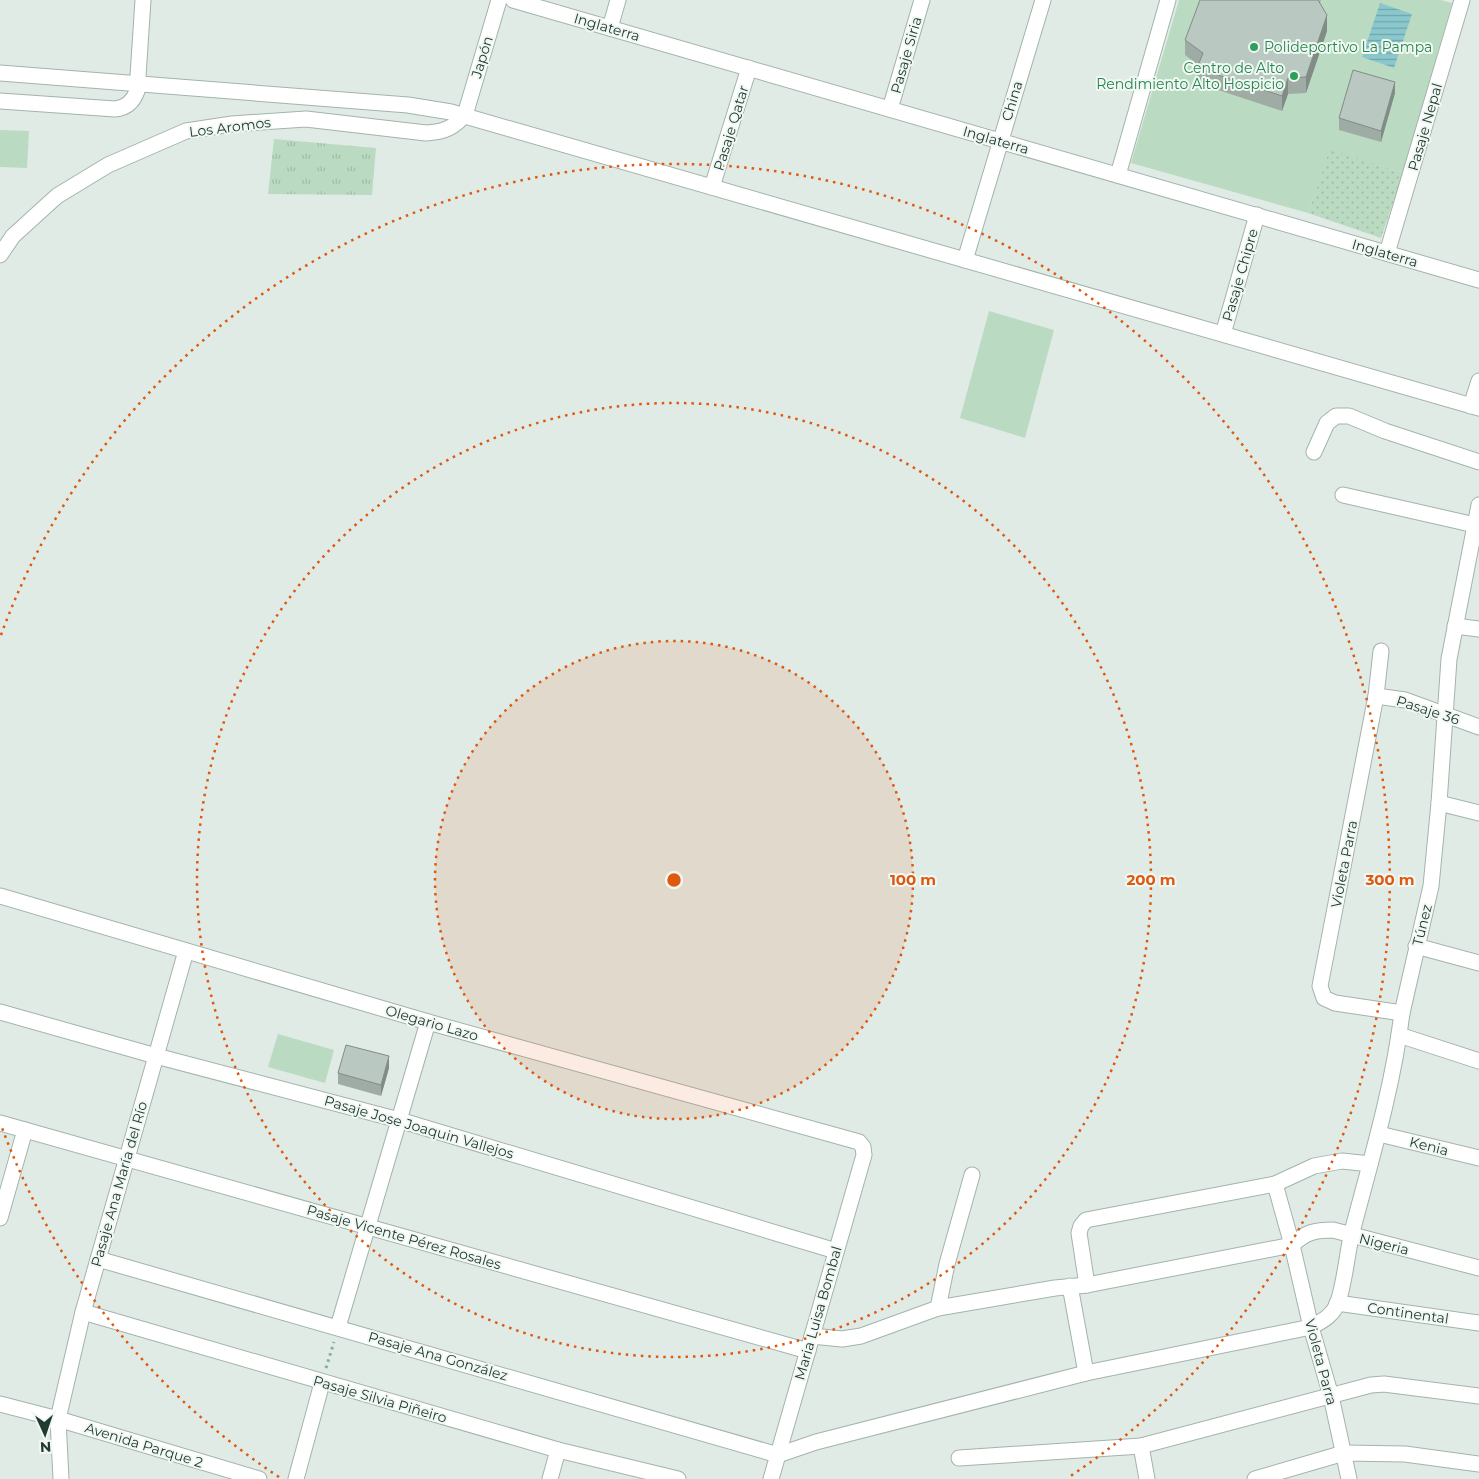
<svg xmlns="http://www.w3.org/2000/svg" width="1479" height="1479" viewBox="0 0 1479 1479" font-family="Montserrat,sans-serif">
<defs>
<pattern id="grass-dots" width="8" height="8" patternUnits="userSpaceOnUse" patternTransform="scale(1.25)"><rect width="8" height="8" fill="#badbc1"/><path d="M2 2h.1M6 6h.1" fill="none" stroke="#a0bda6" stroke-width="1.8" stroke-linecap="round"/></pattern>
<pattern id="park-tufts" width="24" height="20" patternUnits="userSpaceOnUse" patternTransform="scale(1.25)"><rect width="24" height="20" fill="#badbc1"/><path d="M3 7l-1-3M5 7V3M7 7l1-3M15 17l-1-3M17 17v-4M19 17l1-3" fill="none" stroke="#a0bda6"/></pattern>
<pattern id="water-rules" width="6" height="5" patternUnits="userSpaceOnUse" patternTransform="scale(1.25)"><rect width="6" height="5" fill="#8ac8ce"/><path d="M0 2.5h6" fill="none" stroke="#70a4a8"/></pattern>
</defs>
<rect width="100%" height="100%" fill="#e1ebe6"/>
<polygon fill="url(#grass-dots)" points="1330,148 1403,173 1381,238 1308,213"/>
<polygon fill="url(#park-tufts)" points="274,139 376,148 372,195 268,194"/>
<g fill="#badbc1">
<polygon points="1179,0 1441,0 1452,3 1403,173 1330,149 1308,213 1131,163"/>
<polygon points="0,130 29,131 27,168 0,167"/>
<polygon points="989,311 1054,330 1025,438 960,418"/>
<polygon points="278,1034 334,1050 325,1083 268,1067"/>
</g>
<polygon fill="url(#water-rules)" points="1380,3 1412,14 1394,68 1362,57"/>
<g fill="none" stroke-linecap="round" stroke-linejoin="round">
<g stroke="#a4b3ac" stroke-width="17">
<g id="minor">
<polyline points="513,0 1479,280"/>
<polyline points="610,28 618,0"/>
<polyline points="0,73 408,105 451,112 1479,408"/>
<path d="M0 101 115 109C126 108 133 102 137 91L143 0"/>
<polyline points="890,109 922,0"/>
<polyline points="1118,175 1168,0"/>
<polyline points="712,187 749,68"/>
<polyline points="1387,253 1462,0"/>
<path d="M0 255 13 236 57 196 108 165 186 131 232 124 306 119 426 133C444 132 453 128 465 115L499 0"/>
<polyline points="965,260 1043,0"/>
<polyline points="1223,334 1257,215"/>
<polyline points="1471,406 1479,381"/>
<polyline points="1314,452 1327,423 1336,416 1349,416 1385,431 1479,462"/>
<polyline points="1343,495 1475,525"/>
<polyline points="1455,626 1479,629"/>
<polyline points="1381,651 1376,696 1320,986 1324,998 1335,1003 1402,1013"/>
<polyline points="1376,696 1405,700 1479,727"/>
<polyline points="1439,803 1479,813"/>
<polyline points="0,896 428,1022 859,1142 863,1147 864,1155 771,1479"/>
<polyline points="1416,946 1479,963"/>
<polyline points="0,1012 156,1056 399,1120 836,1251"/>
<polyline points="1399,1035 1479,1061"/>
<polyline points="0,1123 808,1351"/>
<polyline points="1379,1134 1479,1158"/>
<polyline points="1275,1184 1314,1166 1342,1161 1370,1164"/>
<polyline points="0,1218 25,1130"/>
<path d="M1292 1245C1306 1232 1315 1230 1333 1230L1479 1268"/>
<path d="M98 1259 778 1455 816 1442 1086 1373 1311 1327C1322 1321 1333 1316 1338 1302 1345 1281 1347 1254 1352 1232 1371 1160 1393 1087 1402 1013L1431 886 1439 803 1449 659 1479 505"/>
<polyline points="1087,1285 1079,1233 1081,1226 1086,1220 1275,1184 1292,1245 1311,1327 1331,1396 1349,1479"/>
<polyline points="1070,1286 1086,1373"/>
<polyline points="1337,1303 1479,1323"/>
<polyline points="938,1308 947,1264 972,1175"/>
<polyline points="83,1312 558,1450 678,1479"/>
<polyline points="338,1327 428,1022"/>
<polyline points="812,1336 842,1339 861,1336 938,1308 1055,1288 1087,1285 1292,1245"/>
<polyline points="0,1404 58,1419 259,1479"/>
<polyline points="1141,1446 1147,1479"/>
<polyline points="959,1458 1141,1446 1371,1385 1384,1384 1479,1396"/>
<polyline points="61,1479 58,1419 83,1312 186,951"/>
<polyline points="296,1479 322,1383"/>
<polyline points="550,1479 558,1450"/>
<polyline points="1255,1479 1344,1453 1405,1454 1479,1464"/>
</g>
</g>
<polyline stroke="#82ad9d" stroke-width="3" stroke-dasharray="2.5 4" stroke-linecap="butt" points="326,1368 334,1342"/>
<use href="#minor" stroke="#fff" stroke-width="15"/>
</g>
<g fill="#9faca6">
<polygon points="1321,0 1320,3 1327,31 1306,93 1288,94 1282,111 1197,83 1197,68 1198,65 1185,55 1185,40"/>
<polygon points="1395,93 1381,142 1339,130 1339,118"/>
<polygon points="389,1068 381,1096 338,1084 338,1073"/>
</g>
<g fill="#828c87">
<polygon points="1327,15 1327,31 1306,93 1306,77"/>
<polygon points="1288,78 1288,94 1282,111 1282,96"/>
<polygon points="1395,82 1395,93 1381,142 1381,131"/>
<polygon points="389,1056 389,1068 381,1096 381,1085"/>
</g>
<g fill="#b9c8c1" stroke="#828c87">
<polygon points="1200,0 1318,0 1327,15 1306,77 1288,78 1282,96 1197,68 1203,53 1185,40"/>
<polygon points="1353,70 1395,82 1381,131 1339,118"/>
<polygon points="346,1045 389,1056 381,1085 338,1073"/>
</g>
<circle cx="674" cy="880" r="239" fill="#de580e" fill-opacity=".12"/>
<g fill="none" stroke="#de580e" stroke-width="2.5" stroke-dasharray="2.5 5">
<circle cx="674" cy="880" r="239"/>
<circle cx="674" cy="880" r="477"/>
<path d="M279 1477A716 716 0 0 1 1 1125M1 635A716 716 0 1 1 1069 1477"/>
</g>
<g fill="#2e9e5b" stroke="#f1f8f4" stroke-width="2">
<circle cx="1254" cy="47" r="5"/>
<circle cx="1294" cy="76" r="5"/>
</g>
<g text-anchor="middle" stroke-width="4" stroke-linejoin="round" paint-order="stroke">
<g font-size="14" fill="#223b32" stroke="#f1f8f4">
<text transform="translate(607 27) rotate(16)" y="5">Inglaterra</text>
<text transform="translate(906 55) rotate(-74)" y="5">Pasaje Siria</text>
<text transform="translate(482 57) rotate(-73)" y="5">Japón</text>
<text transform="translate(1012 101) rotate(-73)" y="5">China</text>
<text transform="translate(230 127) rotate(-7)" y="5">Los Aromos</text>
<text transform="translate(1425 127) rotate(-74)" y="5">Pasaje Nepal</text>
<text transform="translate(731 128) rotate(-73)" y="5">Pasaje Qatar</text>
<text transform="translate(996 140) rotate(16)" y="5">Inglaterra</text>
<text transform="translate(1385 253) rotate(16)" y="5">Inglaterra</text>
<text transform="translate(1240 275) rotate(-74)" y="5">Pasaje Chipre</text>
<text transform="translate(1428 710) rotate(18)" y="5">Pasaje 36</text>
<text transform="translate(1344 864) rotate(-79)" y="5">Violeta Parra</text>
<text transform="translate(1422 925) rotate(-76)" y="5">Túnez</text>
<text transform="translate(432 1023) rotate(16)" y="5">Olegario Lazo</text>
<text transform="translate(419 1127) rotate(16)" y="5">Pasaje Jose Joaquin Vallejos</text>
<text transform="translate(1429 1146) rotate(14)" y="5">Kenia</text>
<text transform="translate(119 1184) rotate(-74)" y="5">Pasaje Ana María del Río</text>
<text transform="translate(404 1237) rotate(16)" y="5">Pasaje Vicente Pérez Rosales</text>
<text transform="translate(1384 1244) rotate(14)" y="5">Nigeria</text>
<text transform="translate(818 1313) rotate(-74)" y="5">Maria Luisa Bombal</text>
<text transform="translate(1408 1313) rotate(8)" y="5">Continental</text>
<text transform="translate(438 1356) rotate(16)" y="5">Pasaje Ana González</text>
<text transform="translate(1321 1362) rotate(75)" y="5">Violeta Parra</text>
<text transform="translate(380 1399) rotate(16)" y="5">Pasaje Silvia Piñeiro</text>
<text transform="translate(144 1445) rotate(17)" y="5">Avenida Parque 2</text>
</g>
<g font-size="14" fill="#27864d" stroke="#f1f8f4" text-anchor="start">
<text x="1264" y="52">Polideportivo La Pampa</text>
<text x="1284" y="73" text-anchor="end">Centro de Alto<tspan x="1284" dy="16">Rendimiento Alto Hospicio</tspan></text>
</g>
</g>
<circle cx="674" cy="880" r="8" fill="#de580e" stroke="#f1f8f4" stroke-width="2.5"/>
<g font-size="15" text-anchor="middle" font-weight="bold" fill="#de580e" stroke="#f1f8f4" stroke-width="4" stroke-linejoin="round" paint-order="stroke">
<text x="913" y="885">100 m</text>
<text x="1151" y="885">200 m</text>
<text x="1390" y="885">300 m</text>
</g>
<g transform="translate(45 1434) rotate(177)" stroke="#f1f8f4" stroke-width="4" paint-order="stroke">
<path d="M0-4L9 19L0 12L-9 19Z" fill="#223b32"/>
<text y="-8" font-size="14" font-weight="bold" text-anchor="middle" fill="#223b32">N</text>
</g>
</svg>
